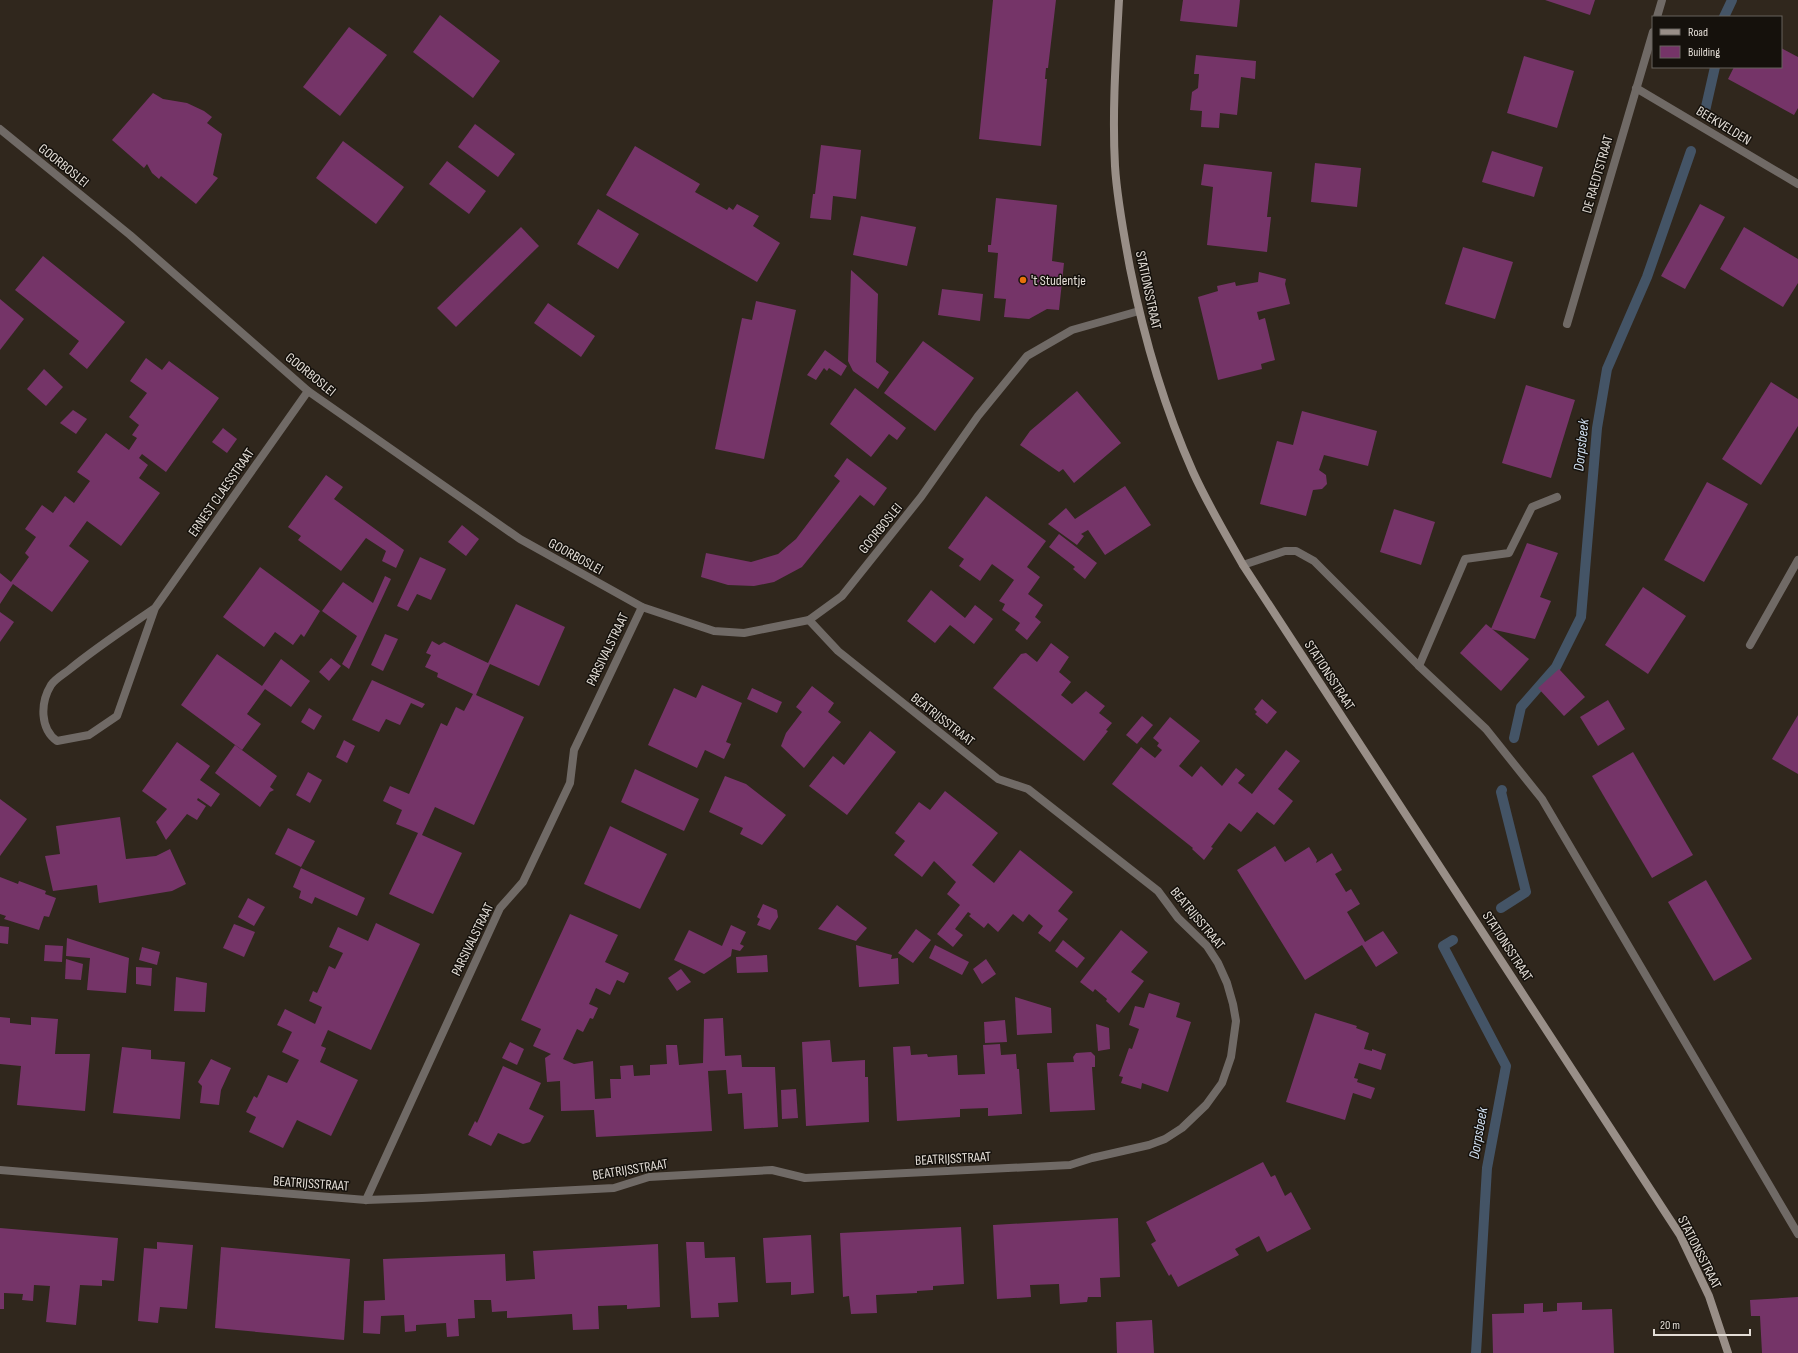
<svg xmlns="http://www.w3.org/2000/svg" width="1798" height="1353" viewBox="0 0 1798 1353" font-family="'Sofia Sans Condensed',sans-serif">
<rect width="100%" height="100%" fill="#30271d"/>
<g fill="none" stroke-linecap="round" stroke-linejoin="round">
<g stroke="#445466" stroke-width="10">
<polyline points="1724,17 1732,0"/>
<polyline points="1705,111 1715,67"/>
<polyline points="1514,738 1521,707 1556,667 1581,617 1597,428 1607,369 1647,277 1691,151"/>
<polyline points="1501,908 1526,892 1501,792 1502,790"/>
<polyline points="1453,940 1443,946 1506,1066 1487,1168 1476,1353"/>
</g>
</g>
<g fill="#753468">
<polygon points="993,0 1056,0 1048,68 1046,68 1045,79 1047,79 1041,146 979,139"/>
<polygon points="1183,0 1240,0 1237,27 1180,21"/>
<polygon points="1545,0 1595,0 1590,15"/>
<polygon points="440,15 500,61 473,98 413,52"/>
<polygon points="349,27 387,55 340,116 303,87"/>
<polygon points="1781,48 1798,57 1798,108 1794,115 1728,79 1734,67 1781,67"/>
<polygon points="1196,55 1256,61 1255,79 1241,77 1237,115 1220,113 1219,128 1201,127 1202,111 1190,110 1192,92 1198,88 1199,74 1194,74"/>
<polygon points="1524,56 1574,71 1557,128 1507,113"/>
<polygon points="153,93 163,99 187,103 204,111 212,117 207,123 222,134 213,175 218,178 196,204 161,176 159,179 152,173 147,164 144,168 112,140"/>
<polygon points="475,124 515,154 498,177 458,147"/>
<polygon points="343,141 404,187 376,224 316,178"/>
<polygon points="821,145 861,150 856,199 833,196 831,220 810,218 813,194 815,194"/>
<polygon points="635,146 700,184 695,192 727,210 729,207 733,210 737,204 759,216 753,226 780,243 757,282 606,195"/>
<polygon points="1492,151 1543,167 1534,197 1482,182"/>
<polygon points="447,161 486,191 469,214 429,184"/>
<polygon points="1315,163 1361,168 1357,207 1311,202"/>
<polygon points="1204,164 1272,172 1267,217 1271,217 1267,252 1207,245 1213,187 1201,185"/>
<polygon points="996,198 1057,205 1052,261 1064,263 1059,310 1047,309 1029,319 1004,317 1006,299 994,298 998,253 988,252 988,245 991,245"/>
<polygon points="1700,204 1725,217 1685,289 1661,276"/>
<polygon points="598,209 639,234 618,269 577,244"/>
<polygon points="861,216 916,227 907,266 853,255"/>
<polygon points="521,227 539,246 456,327 437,308"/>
<polygon points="1744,227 1798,259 1798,283 1783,307 1720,269"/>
<polygon points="1463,247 1513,262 1495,319 1445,304"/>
<polygon points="43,256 125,322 87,369 69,354 79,341 15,290"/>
<polygon points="851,270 878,294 876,362 889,372 878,389 853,371 848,361"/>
<polygon points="1259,272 1286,279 1285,284 1290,304 1257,312 1259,320 1265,318 1275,360 1261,364 1262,369 1218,380 1198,297 1218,291 1217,286 1235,282 1236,286 1258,282"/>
<polygon points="942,289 983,294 980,321 938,315"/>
<polygon points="0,299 24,319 0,350"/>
<polygon points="756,301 796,310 764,459 715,449 742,318 752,320"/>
<polygon points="548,303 595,336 581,357 534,323"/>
<polygon points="923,341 974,378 935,431 884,393"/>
<polygon points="825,350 847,366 841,376 829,368 827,371 824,368 816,380 807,375"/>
<polygon points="146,358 162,370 169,361 219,398 166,472 142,454 139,458 148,465 139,478 160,493 121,546 87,521 69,546 89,561 52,612 13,584 0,604 0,573 11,582 29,557 25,553 36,537 25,529 42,505 53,513 65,496 74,503 90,481 77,472 106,433 129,450 137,438 132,435 139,425 129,417 147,393 130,381"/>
<polygon points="44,369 63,387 46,406 27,389"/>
<polygon points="1771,382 1798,399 1798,426 1761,485 1722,459"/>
<polygon points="1526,385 1575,400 1551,478 1502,463"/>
<polygon points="855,388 906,428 897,440 889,434 871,457 830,424"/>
<polygon points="1077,391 1121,443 1074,483 1063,469 1059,472 1020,445 1030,431"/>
<polygon points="73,410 87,419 76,434 60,423"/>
<polygon points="1302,411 1377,431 1368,466 1324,455 1319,470 1326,475 1327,484 1322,489 1313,490 1306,516 1260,504 1277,441 1293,445"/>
<polygon points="223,428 237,439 227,453 212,442"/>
<polygon points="847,458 887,488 874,506 860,495 802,567 774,582 754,586 728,585 701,577 706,553 751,562 778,554 796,539 840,481 834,476"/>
<polygon points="326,475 343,487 334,499 404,550 396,568 382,561 386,551 366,538 341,571 298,540 301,536 288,527"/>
<polygon points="1707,482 1748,504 1704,582 1664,560"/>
<polygon points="1125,486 1151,525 1105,555 1088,530 1081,534 1084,536 1077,545 1048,524 1066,508 1075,519"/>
<polygon points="986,496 1046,541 1027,567 1040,577 1028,594 1043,605 1035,617 1041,622 1027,640 1015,630 1020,623 1002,610 1005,604 999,601 1014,580 992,564 980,581 959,566 964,559 948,548"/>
<polygon points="1394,509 1435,522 1421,565 1380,552"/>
<polygon points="462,525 479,539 466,556 448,542"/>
<polygon points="1059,534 1097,563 1085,579 1073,569 1075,567 1049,547"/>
<polygon points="1527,543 1558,553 1540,597 1551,601 1535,639 1491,629"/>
<polygon points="420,557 446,569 431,600 417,594 408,611 397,606"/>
<polygon points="260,567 320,611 304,637 301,634 293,645 275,632 264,647 223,617"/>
<polygon points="385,576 391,579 349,669 342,664 357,636 322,611 343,582 373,603"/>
<polygon points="1643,587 1686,616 1648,674 1605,645"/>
<polygon points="931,590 965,618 975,605 993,619 974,644 950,625 935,643 907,621"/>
<polygon points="516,604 565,627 539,686 490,664 483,679 476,695 524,717 474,825 435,807 428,822 422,835 462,853 433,914 389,894 418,833 396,824 402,810 383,801 390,786 409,794 441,723 447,726 456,707 464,711 473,694 437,677 438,673 425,667 431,655 426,653 432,641 439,645 444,642 488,663"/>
<polygon points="0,612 14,622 0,642"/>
<polygon points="1486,624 1529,659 1501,691 1460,653"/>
<polygon points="385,634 398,639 383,671 371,665"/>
<polygon points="1051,643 1069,657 1059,672 1071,682 1061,695 1072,704 1086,691 1105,706 1099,713 1112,723 1106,730 1108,731 1084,761 993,688 1021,654 1026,653 1037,662"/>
<polygon points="217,654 262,686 281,659 310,681 291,707 265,689 247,714 261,724 242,750 181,705"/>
<polygon points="331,658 341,666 329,681 319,672"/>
<polygon points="1559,669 1585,697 1564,716 1538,688"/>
<polygon points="372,680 425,704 422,708 411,703 400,725 386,719 379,732 352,720"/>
<polygon points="702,685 742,703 726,742 731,744 724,759 705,750 697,768 648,745 674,688 696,698"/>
<polygon points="812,686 834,703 828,712 841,722 804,768 781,746 786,733 802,712 796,707"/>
<polygon points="752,688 782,702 777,713 747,699"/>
<polygon points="1262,699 1277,712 1267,724 1255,714 1257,712 1254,709"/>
<polygon points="1608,700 1625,729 1598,746 1580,717"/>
<polygon points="309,708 322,716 314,730 301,722"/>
<polygon points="1798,715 1798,774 1772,759"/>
<polygon points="1142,716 1153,725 1137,744 1126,735"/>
<polygon points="1170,717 1200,741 1179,766 1192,777 1201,766 1222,786 1236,768 1245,775 1238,783 1252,794 1286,750 1300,761 1278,789 1293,801 1274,825 1257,812 1241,832 1229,823 1211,847 1213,848 1204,860 1192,849 1193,848 1112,784 1141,747 1155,758 1162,750 1157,746 1159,743 1153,738"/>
<polygon points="870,731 896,752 847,815 809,786 833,756 844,765"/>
<polygon points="344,740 355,746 347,763 336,757"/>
<polygon points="177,742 210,766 200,780 220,794 211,807 198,798 197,800 206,806 197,820 187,814 166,840 156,822 167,809 142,791"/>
<polygon points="235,745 277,776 270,787 274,790 270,792 260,807 215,773"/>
<polygon points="1633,752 1693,855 1652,878 1592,776"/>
<polygon points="635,769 699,799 684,831 621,802"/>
<polygon points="308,772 322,780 310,803 296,795"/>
<polygon points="725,776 746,784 786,815 762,845 740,834 743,828 709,812"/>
<polygon points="945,791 998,833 972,865 994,883 1020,850 1073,892 1058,911 1068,919 1050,942 1038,933 1043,926 1029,914 1023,922 1013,914 998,932 988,923 984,928 969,916 971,914 968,912 955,929 963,935 953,947 937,934 960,905 947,894 956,882 934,861 922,877 894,855 905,841 895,833 919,802 930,810"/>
<polygon points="0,799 27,819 0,856"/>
<polygon points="120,817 126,859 156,856 170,849 186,884 172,891 99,903 97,885 53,891 45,856 60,854 56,826"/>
<polygon points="610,826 667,854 640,909 584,884"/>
<polygon points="288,828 315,841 301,867 275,854"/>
<polygon points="1275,846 1285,862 1309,847 1317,860 1316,863 1332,853 1342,870 1335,874 1346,892 1351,889 1360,904 1347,912 1365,942 1383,931 1398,953 1376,967 1362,945 1305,980 1237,870"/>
<polygon points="301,868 365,898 357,916 315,897 312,904 299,898 301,891 293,887"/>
<polygon points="0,877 18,884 19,881 46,891 45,894 56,898 49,917 44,916 39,930 4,919 6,916 0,914"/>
<polygon points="1706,880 1752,959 1714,981 1668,902"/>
<polygon points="248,898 265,907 254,926 238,917"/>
<polygon points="763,904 777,910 778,917 770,930 757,925 760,919 757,917"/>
<polygon points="837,905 867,928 856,941 818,929"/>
<polygon points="570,914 618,935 605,962 629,973 624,983 617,980 610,995 596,988 589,1004 598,1008 593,1019 590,1018 583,1032 577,1029 563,1059 574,1064 593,1061 595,1099 611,1098 610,1079 621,1079 620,1066 633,1065 634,1076 650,1075 650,1065 667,1064 666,1045 677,1045 679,1065 703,1063 704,1019 723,1018 725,1056 741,1055 742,1067 775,1067 778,1127 744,1129 742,1093 728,1094 726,1070 708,1071 712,1131 596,1137 594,1110 561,1111 560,1081 547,1082 545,1058 551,1054 533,1046 541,1029 521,1020"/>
<polygon points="376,923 420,944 371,1050 328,1030 321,1046 326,1048 320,1062 358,1080 331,1136 297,1120 283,1148 249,1132 256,1117 246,1112 254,1096 257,1098 268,1075 287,1083 299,1060 282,1052 292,1032 277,1025 285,1009 315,1024 322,1007 309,1001 313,991 317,993 329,966 335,969 343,953 329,947 338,927 368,941"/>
<polygon points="234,924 255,932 244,957 223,948"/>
<polygon points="731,925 746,932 740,944 744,946 740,951 732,949 731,956 704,974 674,960 689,930 722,946"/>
<polygon points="0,926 9,927 8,944 0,943"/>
<polygon points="916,929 931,940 913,963 898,953"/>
<polygon points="1121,930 1148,952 1131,972 1144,981 1119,1013 1106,1001 1107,999 1095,989 1093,992 1080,982"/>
<polygon points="67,938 129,958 126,993 87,990 90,958 66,956"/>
<polygon points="1063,940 1085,958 1077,968 1055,951"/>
<polygon points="45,945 63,946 62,962 44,961"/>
<polygon points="856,945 892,955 891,959 898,958 899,984 859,987"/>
<polygon points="935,945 969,962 962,975 929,958"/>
<polygon points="142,947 160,952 157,965 139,960"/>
<polygon points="767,955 768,972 737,973 736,957"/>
<polygon points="66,959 83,964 81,980 65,979"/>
<polygon points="986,959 996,974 982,984 973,969"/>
<polygon points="136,967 152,968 151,986 136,984"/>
<polygon points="681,969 691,982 677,991 668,978"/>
<polygon points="176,977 207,983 205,1012 174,1011"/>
<polygon points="1149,993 1180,1003 1176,1017 1191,1022 1168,1092 1142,1083 1141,1089 1121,1083 1123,1077 1119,1076 1129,1048 1132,1049 1139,1029 1129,1025 1135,1006 1144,1008"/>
<polygon points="1015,997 1051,1008 1052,1033 1017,1035"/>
<polygon points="1315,1013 1357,1026 1356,1028 1369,1033 1364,1049 1372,1051 1372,1049 1386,1054 1381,1070 1359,1063 1354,1078 1358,1079 1357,1082 1375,1088 1371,1099 1353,1093 1345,1120 1286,1102"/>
<polygon points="0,1017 10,1018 10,1023 31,1025 31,1017 58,1019 55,1054 90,1054 85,1111 17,1105 21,1066 0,1064"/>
<polygon points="1005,1020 1007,1042 985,1043 984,1022"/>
<polygon points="1096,1024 1109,1028 1110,1049 1098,1051"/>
<polygon points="830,1040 832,1062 865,1060 865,1077 868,1077 869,1122 806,1126 802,1042"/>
<polygon points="510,1042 524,1049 517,1065 502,1058"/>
<polygon points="1000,1044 1001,1055 1016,1054 1017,1069 1019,1069 1022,1114 988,1116 988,1108 960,1109 960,1117 897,1121 893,1047 910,1046 911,1055 927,1054 928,1057 957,1055 958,1075 985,1074 983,1045"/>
<polygon points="122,1047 151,1050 151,1059 185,1062 180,1119 113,1113"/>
<polygon points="1091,1052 1095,1056 1095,1067 1092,1067 1095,1110 1050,1112 1047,1063 1074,1062 1073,1057 1076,1053"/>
<polygon points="211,1059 231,1068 221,1090 219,1105 200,1103 202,1086 198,1082"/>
<polygon points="503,1066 541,1083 529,1109 544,1116 530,1142 523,1144 498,1133 491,1146 468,1135 475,1121 477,1123"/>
<polygon points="796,1089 798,1118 782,1119 781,1090"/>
<polygon points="1263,1162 1271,1177 1275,1175 1285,1196 1291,1192 1311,1229 1267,1252 1259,1236 1235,1249 1239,1255 1178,1287 1171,1274 1169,1276 1151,1244 1156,1241 1146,1222"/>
<polygon points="1118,1218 1120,1277 1100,1278 1101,1297 1088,1297 1087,1302 1060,1304 1059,1284 1030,1285 1031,1297 997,1299 993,1225"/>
<polygon points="961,1227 964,1284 933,1286 933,1290 917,1291 917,1293 876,1295 877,1313 851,1314 849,1296 843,1297 840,1233"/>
<polygon points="0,1228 118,1238 114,1281 102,1280 102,1286 80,1285 76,1325 46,1322 50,1286 34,1285 33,1301 22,1300 23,1294 4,1293 4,1309 0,1309"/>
<polygon points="811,1235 814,1293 791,1295 791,1282 766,1283 763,1238"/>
<polygon points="157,1242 193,1245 187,1309 160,1307 158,1323 138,1321 144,1248 157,1249"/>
<polygon points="686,1242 704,1242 705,1258 735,1257 738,1302 718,1303 719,1317 691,1318"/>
<polygon points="658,1244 660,1307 627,1309 627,1305 598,1306 599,1329 573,1330 572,1314 507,1318 507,1311 492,1312 491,1300 474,1300 475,1318 458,1319 459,1336 447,1337 446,1323 416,1325 416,1331 405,1332 404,1315 381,1316 380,1334 363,1333 364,1301 385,1300 383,1259 505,1254 506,1281 535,1279 533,1251"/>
<polygon points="221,1247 350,1259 344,1340 215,1328"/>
<polygon points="1798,1297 1798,1353 1762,1353 1760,1316 1751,1316 1750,1300"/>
<polygon points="1582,1302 1582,1310 1612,1309 1614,1353 1493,1353 1492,1314 1524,1313 1524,1304 1543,1303 1543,1312 1557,1311 1557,1303"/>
<polygon points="1152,1320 1154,1353 1117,1353 1116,1322"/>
</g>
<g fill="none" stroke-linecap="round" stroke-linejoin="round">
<g stroke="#706a66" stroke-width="8">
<polyline points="1657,17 1662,0"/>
<polyline points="1636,88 1798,184"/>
<polyline points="0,129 130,235 308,391 520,539 642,607 714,631 744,633 809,620 842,596 921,497 978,416 1027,356 1072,330 1139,311"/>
<polyline points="1567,324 1653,32"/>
<polyline points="1243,565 1285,551 1296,551 1314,561 1419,666 1486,729 1542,799 1798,1234"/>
<path d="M155 608C126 628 97 647 70 669 64 674 55 679 51 685 40 703 40 729 57 741L89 735 117 716 155 608 308 391"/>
<polyline points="1750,645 1798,560"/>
<polyline points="1419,666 1465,559 1509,553 1532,507 1557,497"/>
<polyline points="0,1170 366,1200 422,1198 614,1188 649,1177 772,1170 805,1178 1070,1165 1092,1158 1149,1145 1165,1139 1182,1128 1206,1105 1222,1083 1231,1057 1236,1021 1233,1004 1227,983 1218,963 1207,946 1178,918 1158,891 1028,789 998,779 838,651 809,620"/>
<polyline points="366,1200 500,908 523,882 570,783 574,750 642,607"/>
</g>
<path stroke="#998f88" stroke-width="8" d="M1119 0C1116 55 1112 111 1115 166 1117 200 1124 235 1130 268 1144 338 1164 407 1193 472 1208 505 1226 535 1243 565L1680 1235 1709 1296 1728 1353"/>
</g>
<circle fill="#e8710a" stroke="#15110c" stroke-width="1.5" cx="1023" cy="280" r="4"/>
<g text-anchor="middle" stroke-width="3" stroke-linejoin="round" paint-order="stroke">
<g font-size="14" fill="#e3ddd6" stroke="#15110c">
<text transform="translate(1724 125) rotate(31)" y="5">BEEKVELDEN</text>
<text transform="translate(64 165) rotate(39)" y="5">GOORBOSLEI</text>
<text transform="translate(1597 174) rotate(-74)" y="5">DE RAEDTSTRAAT</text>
<text transform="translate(1149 290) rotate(78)" y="5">STATIONSSTRAAT</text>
<text transform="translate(311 374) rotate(39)" y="5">GOORBOSLEI</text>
<text transform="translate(221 492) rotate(-55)" y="5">ERNEST CLAESSTRAAT</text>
<text transform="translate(880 528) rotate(-51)" y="5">GOORBOSLEI</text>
<text transform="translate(576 556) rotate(29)" y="5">GOORBOSLEI</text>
<text transform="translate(607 649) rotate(-64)" y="5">PARSIVALSTRAAT</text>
<text transform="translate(1330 675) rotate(57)" y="5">STATIONSSTRAAT</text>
<text transform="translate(943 719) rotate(38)" y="5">BEATRIJSSTRAAT</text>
<text transform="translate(1198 918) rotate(50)" y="5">BEATRIJSSTRAAT</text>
<text transform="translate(472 939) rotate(-64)" y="5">PARSIVALSTRAAT</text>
<text transform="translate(1508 946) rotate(57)" y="5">STATIONSSTRAAT</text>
<text transform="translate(953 1158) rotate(-3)" y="5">BEATRIJSSTRAAT</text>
<text transform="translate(630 1169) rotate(-9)" y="5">BEATRIJSSTRAAT</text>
<text transform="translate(311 1183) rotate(4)" y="5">BEATRIJSSTRAAT</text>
<text transform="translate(1700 1252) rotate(63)" y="5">STATIONSSTRAAT</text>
</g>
<g font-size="14" fill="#e3ddd6" stroke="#15110c" text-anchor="start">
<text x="1031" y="285">'t Studentje</text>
</g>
<g font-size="15" font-style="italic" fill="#ceddee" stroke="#15110c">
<text transform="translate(1581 445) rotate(-84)" y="5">Dorpsbeek</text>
<text transform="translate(1478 1133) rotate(-80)" y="5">Dorpsbeek</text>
</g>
</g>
<rect x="1652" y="16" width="130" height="52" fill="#15110c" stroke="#67635d"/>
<rect x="1660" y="29" width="20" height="6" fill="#998f88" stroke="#67635d"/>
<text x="1688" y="36" font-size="12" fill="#e3ddd6">Road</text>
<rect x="1660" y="46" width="20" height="12" fill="#753468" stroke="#67635d"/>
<text x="1688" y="56" font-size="12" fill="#e3ddd6">Building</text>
<path d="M1654 1329v6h96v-6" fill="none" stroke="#e3ddd6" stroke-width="2"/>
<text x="1660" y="1329" font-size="12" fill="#e3ddd6" stroke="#15110c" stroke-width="3" paint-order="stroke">20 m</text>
</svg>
